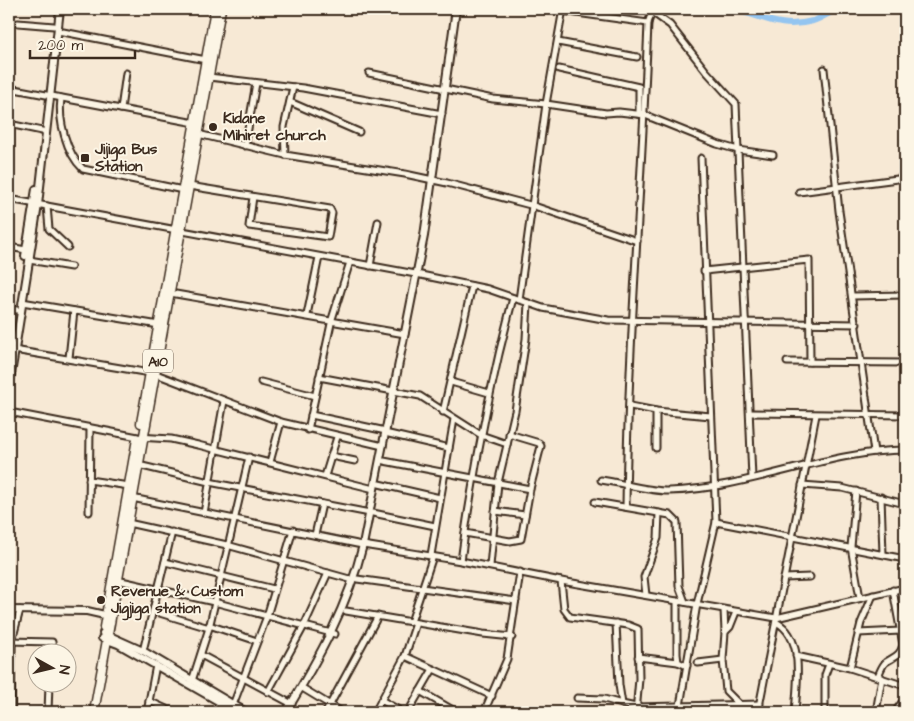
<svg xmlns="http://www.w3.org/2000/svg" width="914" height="721" viewBox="0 0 914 721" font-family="'Architects Daughter',sans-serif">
<rect width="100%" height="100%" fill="#f7e9d5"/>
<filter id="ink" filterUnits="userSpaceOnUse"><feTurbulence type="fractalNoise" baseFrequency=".02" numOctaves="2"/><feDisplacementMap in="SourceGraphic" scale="10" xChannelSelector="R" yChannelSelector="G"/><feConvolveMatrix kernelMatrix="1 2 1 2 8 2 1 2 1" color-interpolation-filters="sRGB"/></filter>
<g filter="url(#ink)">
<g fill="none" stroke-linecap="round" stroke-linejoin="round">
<polyline stroke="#70879c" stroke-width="1" points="838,9 839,9"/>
<path stroke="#94c5f0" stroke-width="6" d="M732 9C764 16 778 30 813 21 823 18 831 10 842 9"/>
<g stroke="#3b2a1e" stroke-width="9">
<g id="minor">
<polyline points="548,9 648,23 652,12 670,25 706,71 736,104 752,478"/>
<polyline points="18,23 54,26"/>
<polyline points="58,31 206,60"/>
<polyline points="558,42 637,57"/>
<polyline points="559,69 639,87 639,114"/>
<polyline points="824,69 839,211 874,452"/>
<polyline points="369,73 493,99 546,104 606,113 619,112 645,115 717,144 738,150 773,155"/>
<polyline points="209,77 303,88 442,114"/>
<polyline points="9,88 195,123"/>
<path d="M61 98C58 120 66 153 83 169L183 190"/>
<polyline points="290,102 359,132"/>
<polyline points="121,109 126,73"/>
<polyline points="9,124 42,131"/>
<polyline points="198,134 285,155 405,174 447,183 534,206 637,241"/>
<polyline points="245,146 256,83"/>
<polyline points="285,155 284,127 293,87"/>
<polyline points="189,186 330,209 332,213 328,237 249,226 253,197"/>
<polyline points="799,192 905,178"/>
<polyline points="9,199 421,275 488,289 543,308 608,320 857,324"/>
<polyline points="47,206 49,229 68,247"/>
<polyline points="9,247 26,250"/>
<polyline points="29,260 71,267"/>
<polyline points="370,266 378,222"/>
<polyline points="704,271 809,260 810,362"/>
<polyline points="170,293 405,334"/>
<polyline points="853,296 905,295"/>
<polyline points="519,300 546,104 563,9"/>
<polyline points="22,302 159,325"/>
<polyline points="9,309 17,310"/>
<polyline points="307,315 319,257"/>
<polyline points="9,345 11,345"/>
<polyline points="14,350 150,373"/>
<polyline points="69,358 74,311"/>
<polyline points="787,362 905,363"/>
<polyline points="156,374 281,422 383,446"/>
<polyline points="319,377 420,396 481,435 507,444"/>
<polyline points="261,382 315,396"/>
<polyline points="451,382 489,393"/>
<polyline points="630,406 656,411 711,416"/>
<polyline points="656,411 656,448"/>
<polyline points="9,412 138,437 171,439 198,445 374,489"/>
<polyline points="443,412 472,286"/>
<polyline points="750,413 905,415"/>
<polyline points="311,415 386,431"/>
<polyline points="308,430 332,319 350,262"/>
<polyline points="389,434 449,448"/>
<polyline points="331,456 355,461"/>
<polyline points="384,461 530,489"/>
<polyline points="270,462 281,422"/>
<polyline points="138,465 209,482 370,513"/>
<polyline points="325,476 337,437"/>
<polyline points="89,480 129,486"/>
<path d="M601 480C623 483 647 491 669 491 748 489 827 451 905 450"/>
<polyline points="379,484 440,498"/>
<polyline points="802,485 842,488 905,504"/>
<polyline points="856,491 851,547 860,598"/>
<polyline points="881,497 883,554"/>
<polyline points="132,498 357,544 461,561 561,581 776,618 905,588"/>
<polyline points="595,502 670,515 677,522 679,586 685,602"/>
<path d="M626 507C628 345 642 184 648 23"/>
<polyline points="495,511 525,515"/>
<polyline points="89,512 90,429"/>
<polyline points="204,513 224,401"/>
<polyline points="373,513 435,526"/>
<polyline points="716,522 905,559"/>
<polyline points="128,523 227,545 353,580"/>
<polyline points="465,533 510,541 521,539 530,489 541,446 539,443 509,434"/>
<polyline points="315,535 322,504"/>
<polyline points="431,555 454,419"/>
<path d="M461 561C473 471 490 385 513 298"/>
<polyline points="165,562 274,589"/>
<polyline points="490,566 498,483 515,411 526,339 528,303"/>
<polyline points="784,578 810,577"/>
<polyline points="357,579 516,601"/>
<polyline points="117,580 214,602 335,634"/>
<polyline points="561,581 564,609 570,617 628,625 638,629 639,679 636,712"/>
<polyline points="646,595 644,577 658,538 659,513"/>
<polyline points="677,601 677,654 678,662 687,666"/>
<polyline points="724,610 725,632"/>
<polyline points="153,611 209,628"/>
<polyline points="346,611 483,634 512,637"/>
<polyline points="736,612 730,627 725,632 723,660 726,691 740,705"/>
<polyline points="411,622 433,556"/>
<path d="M776 622C805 637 797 684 795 712"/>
<polyline points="616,623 619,685 622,704 636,707 760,704"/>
<polyline points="209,625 257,641"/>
<polyline points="858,633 901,631"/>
<polyline points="9,641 52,642 54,654"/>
<polyline points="143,651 172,532"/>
<polyline points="201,655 292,704"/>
<polyline points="405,656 492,696"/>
<polyline points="796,656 850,668 905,686"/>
<polyline points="638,657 678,662"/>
<polyline points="698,663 723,660"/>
<polyline points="850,668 861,623 873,595"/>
<path d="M878 676C880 672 882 665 886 662 895 656 900 656 903 645L893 590"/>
<polyline points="192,681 209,628 249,457"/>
<polyline points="304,689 342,712"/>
<polyline points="420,691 456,712"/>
<polyline points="268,692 304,626 328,573"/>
<polyline points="577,698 604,699 622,704"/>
<polyline points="381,700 402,712"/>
<polyline points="149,701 173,712"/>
<polyline points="233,705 267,616 293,530"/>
<polyline points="11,712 12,641 20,610"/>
<polyline points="38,712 48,712"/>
<polyline points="48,712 49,684"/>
<polyline points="147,712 156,665"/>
<polyline points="215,712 220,703"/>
<polyline points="326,712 378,616"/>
<polyline points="375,712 405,656 416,623"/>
<polyline points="408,712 433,669"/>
<polyline points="484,712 507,659 520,572"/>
<polyline points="679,712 697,604 716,522 701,158"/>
<polyline points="758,712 816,415"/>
<polyline points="825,712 825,675 829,664"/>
<polyline points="876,712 882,678"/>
<polyline points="895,712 905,698"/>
</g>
</g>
<g stroke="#3b2a1e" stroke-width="10">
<g id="major">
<polyline points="25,256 36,189"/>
<polyline points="9,387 38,205 60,9"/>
<polyline points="9,610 87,611 109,616"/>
<polyline points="103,633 143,651 246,712"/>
<polyline points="102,638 118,644 237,712"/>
<path d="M286 712C319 658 348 606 363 545L424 236 456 9"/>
</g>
</g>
<g stroke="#3b2a1e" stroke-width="11">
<g id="highway">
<polyline points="141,423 215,9"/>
<polyline points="104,627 137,439"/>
<polyline points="94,712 221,9"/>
</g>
</g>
<use href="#minor" stroke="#fcf5e5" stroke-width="5"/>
<use href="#major" stroke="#fcf5e5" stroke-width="6"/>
<use href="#highway" stroke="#fcf5e5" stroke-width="8"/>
</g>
</g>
<g fill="#3b2a1e" stroke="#fcf5e5" stroke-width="2">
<circle cx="213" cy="127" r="5"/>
<rect x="80" y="153" width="10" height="10" rx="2.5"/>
<circle cx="101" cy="600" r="5"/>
</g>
<g text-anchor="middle" stroke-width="4" stroke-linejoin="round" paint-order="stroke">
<rect fill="#fcf5e5" stroke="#75675a" stroke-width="1" x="143" y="349.5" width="30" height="23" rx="4"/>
<g font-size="14" font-weight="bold" fill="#3b2a1e">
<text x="158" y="366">A10</text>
</g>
<g font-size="15" font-weight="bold" fill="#3b2a1e" stroke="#fcf5e5" text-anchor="start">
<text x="223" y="123">Kidane<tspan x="223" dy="17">Mihiret church</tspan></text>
<text x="95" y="154">Jijiga Bus<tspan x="95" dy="17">Station</tspan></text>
<text x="111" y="596">Revenue &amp; Custom<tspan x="111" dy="17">Jigjiga station</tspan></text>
</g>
</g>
<rect width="914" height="721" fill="none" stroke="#fcf5e5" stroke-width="30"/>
<rect x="15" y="15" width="884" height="691" fill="none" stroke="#3b2a1e" stroke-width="2" filter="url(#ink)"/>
<g transform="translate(52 668) rotate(98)"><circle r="24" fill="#fcf5e5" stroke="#afa495"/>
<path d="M0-4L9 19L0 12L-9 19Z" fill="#3b2a1e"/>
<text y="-8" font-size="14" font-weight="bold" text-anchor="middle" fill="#3b2a1e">N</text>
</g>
<path d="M30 50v8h105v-8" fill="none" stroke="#3b2a1e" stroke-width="2.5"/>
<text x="38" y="50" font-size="15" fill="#3b2a1e" stroke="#fcf5e5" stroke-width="4" paint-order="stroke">200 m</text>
</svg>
